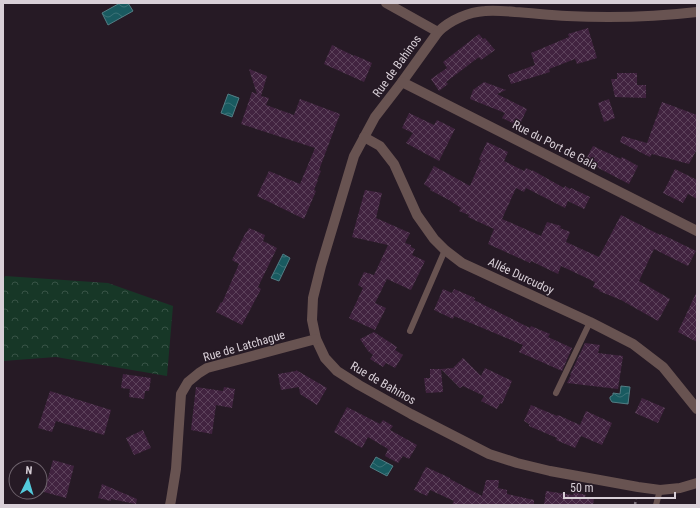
<svg xmlns="http://www.w3.org/2000/svg" width="700" height="508" viewBox="0 0 700 508" font-family="'Roboto Condensed',sans-serif">
<defs>
<pattern id="forest-crowns" width="20" height="18" patternUnits="userSpaceOnUse"><rect width="20" height="18" fill="#173727"/><path d="M2 6a3 3 0 1 1 6 0M12 15a3 3 0 1 1 6 0" fill="none" stroke="#385346"/></pattern>
<pattern id="water-waves" width="16" height="10" patternUnits="userSpaceOnUse"><rect width="16" height="10" fill="#195a60"/><path d="M0 5q4-4 8 0t8 0" fill="none" stroke="#3a7176"/></pattern>
<pattern id="building-cross-hatch" width="8" height="8" patternUnits="userSpaceOnUse"><rect width="8" height="8" fill="#412340"/><path d="M0 0l8 8M0 8l8-8" fill="none" stroke="#5c425b"/></pattern>
</defs>
<rect width="100%" height="100%" fill="#261a25"/>
<polygon fill="url(#forest-crowns)" points="5,276 108,283 173,306 167,376 56,357 3,361 3,281"/>
<g fill="url(#water-waves)" stroke="#527d84">
<polygon points="120,3 128,3 133,11 108,25 102,13"/>
<polygon points="228,94 239,98 232,117 221,113"/>
<polygon points="283,254 290,258 279,281 271,278"/>
<polygon points="621,386 630,387 628,404 612,402 610,399 610,397 613,395 613,393 620,394"/>
<polygon points="376,457 393,466 387,476 370,467"/>
</g>
<g fill="url(#building-cross-hatch)">
<polygon points="588,28 597,58 577,64 575,59 549,69 550,72 511,84 508,75 535,65 531,53 569,37 568,34"/>
<polygon points="479,34 483,39 485,38 495,50 481,60 479,57 446,82 448,84 439,91 431,79 447,68 443,62"/>
<polygon points="332,45 354,56 354,55 372,63 364,82 324,64"/>
<polygon points="249,69 267,76 261,96 269,98 266,105 294,115 300,99 340,114 319,170 321,171 317,180 318,180 314,190 316,191 304,219 257,196 269,171 300,184 315,148 241,124 252,92 257,94"/>
<polygon points="617,73 637,73 637,85 646,85 646,98 615,97 611,79 617,79"/>
<polygon points="484,82 506,90 497,94 527,109 519,126 502,118 505,113 470,99 473,90"/>
<polygon points="609,99 615,118 604,122 598,103"/>
<polygon points="662,102 697,115 697,149 689,164 652,154 650,157 620,142 622,136 647,143"/>
<polygon points="409,113 434,125 437,120 455,129 439,161 406,143 413,133 402,128"/>
<polygon points="487,142 508,152 504,161 524,171 526,168 532,171 532,170 564,188 565,186 570,189 571,188 590,197 584,209 568,201 565,208 526,188 524,192 516,188 502,219 541,236 547,222 561,226 560,228 570,232 566,242 599,257 621,215 660,235 661,234 696,251 688,266 654,249 639,281 670,299 658,321 621,300 599,291 600,290 593,287 595,282 561,266 558,274 531,261 530,263 488,244 494,229 468,217 469,215 459,211 461,208 449,200 430,190 431,189 424,184 434,166 470,186 481,160 479,159"/>
<polygon points="593,146 621,159 622,157 638,166 629,184 585,161"/>
<polygon points="675,169 697,180 697,199 688,194 683,203 663,193"/>
<polygon points="365,190 382,193 376,218 410,233 405,243 411,245 411,247 415,249 412,255 425,261 411,290 387,279 375,303 386,308 375,330 349,318 363,288 358,285 364,272 374,275 388,245 352,237"/>
<polygon points="249,228 265,235 263,241 277,248 258,287 261,289 242,325 216,312 221,302 222,303 239,264 232,260 246,232 247,232"/>
<polygon points="443,289 452,293 454,289 475,298 474,300 530,328 531,326 550,334 548,337 572,348 562,371 519,352 523,345 454,316 453,319 434,310"/>
<polygon points="697,291 697,342 678,332"/>
<polygon points="374,332 397,347 395,350 403,355 395,368 386,363 383,367 370,359 373,355 368,351 360,339"/>
<polygon points="585,343 600,345 598,353 623,356 618,389 567,383 571,375 570,375"/>
<polygon points="463,358 481,376 485,368 512,381 502,404 500,403 497,409 481,401 484,396 463,386 460,388 441,369 453,368"/>
<polygon points="430,369 441,369 443,392 426,393 424,378 430,378"/>
<polygon points="296,370 327,388 317,405 300,394 299,387 281,390 278,374 296,371"/>
<polygon points="123,374 151,378 149,391 145,391 144,399 129,397 130,389 121,388"/>
<polygon points="196,387 223,391 224,387 235,389 232,408 216,405 212,434 191,430"/>
<polygon points="50,391 111,410 104,435 56,421 52,432 38,428"/>
<polygon points="642,398 665,408 658,423 635,413"/>
<polygon points="531,405 557,416 558,415 580,425 586,411 612,423 602,445 581,436 575,448 556,440 557,438 529,426 529,424 524,421"/>
<polygon points="347,407 380,424 383,420 393,426 390,430 417,445 409,459 403,456 398,463 385,456 388,449 368,437 362,448 334,432"/>
<polygon points="143,430 151,448 134,455 126,438"/>
<polygon points="53,460 74,466 66,498 44,492"/>
<polygon points="426,467 450,478 450,479 482,496 486,480 499,480 498,488 507,490 507,494 534,500 534,505 452,505 454,501 430,490 427,496 414,490"/>
<polygon points="102,484 137,499 136,504 111,499 111,501 98,498"/>
<polygon points="546,491 573,495 574,492 586,495 585,497 594,498 593,505 544,505"/>
</g>
<g fill="none" stroke-linecap="round" stroke-linejoin="round">
<polyline stroke="#817780" stroke-width="2.5" stroke-dasharray="3 3" stroke-linecap="butt" points="635,505 636,498"/>
<g stroke="#685351" stroke-width="6">
<polyline points="410,331 445,250"/>
<polyline points="556,393 590,322"/>
<polyline points="656,505 660,490"/>
</g>
<g stroke="#685351" stroke-width="10">
<polyline points="386,3 438,32"/>
<path d="M697 12C654 17 610 18 567 16 549 15 532 13 515 12 505 11 495 10 485 11 469 12 450 20 438 32L402 82 375 117 354 156 321 266 313 298 312 320 316 339 325 358 337 371 359 385 411 414 489 454 517 463 550 471 638 487 660 490 680 488 697 483"/>
<polyline points="402,82 697,231"/>
<polyline points="364,137 380,146 394,164 417,215 434,239 445,250 462,263 590,322 633,344 663,367 697,409"/>
<polyline points="170,505 171,500 176,469 181,394 188,382 199,373 207,368 316,339"/>
</g>
</g>
<g text-anchor="middle" stroke-width="3" stroke-linejoin="round" paint-order="stroke">
<g font-size="12" fill="#d8cfd7" stroke="#261a25">
<text transform="translate(397 66) rotate(-54)" y="4">Rue de Bahinos</text>
<text transform="translate(555 145) rotate(27)" y="4">Rue du Port de Gala</text>
<text transform="translate(521 276) rotate(25)" y="4">Allée Durcudoy</text>
<text transform="translate(244 346) rotate(-16)" y="4">Rue de Latchague</text>
<text transform="translate(383 383) rotate(30)" y="4">Rue de Bahinos</text>
</g>
</g>
<rect width="700" height="508" fill="none" stroke="#d8cfd7" stroke-width="8"/>
<g transform="translate(28 480) rotate(5)"><circle r="19" fill="#261a25" stroke="#6d626c"/>
<path d="M0-3L7 15L0 10L-7 15Z" fill="#53cadc"/>
<text y="-6" font-size="11" font-weight="bold" text-anchor="middle" fill="#d8cfd7">N</text>
</g>
<path d="M564 492v6h111v-6" fill="none" stroke="#d8cfd7" stroke-width="2"/>
<text x="570" y="492" font-size="12" fill="#d8cfd7" stroke="#261a25" stroke-width="3" paint-order="stroke">50 m</text>
</svg>
